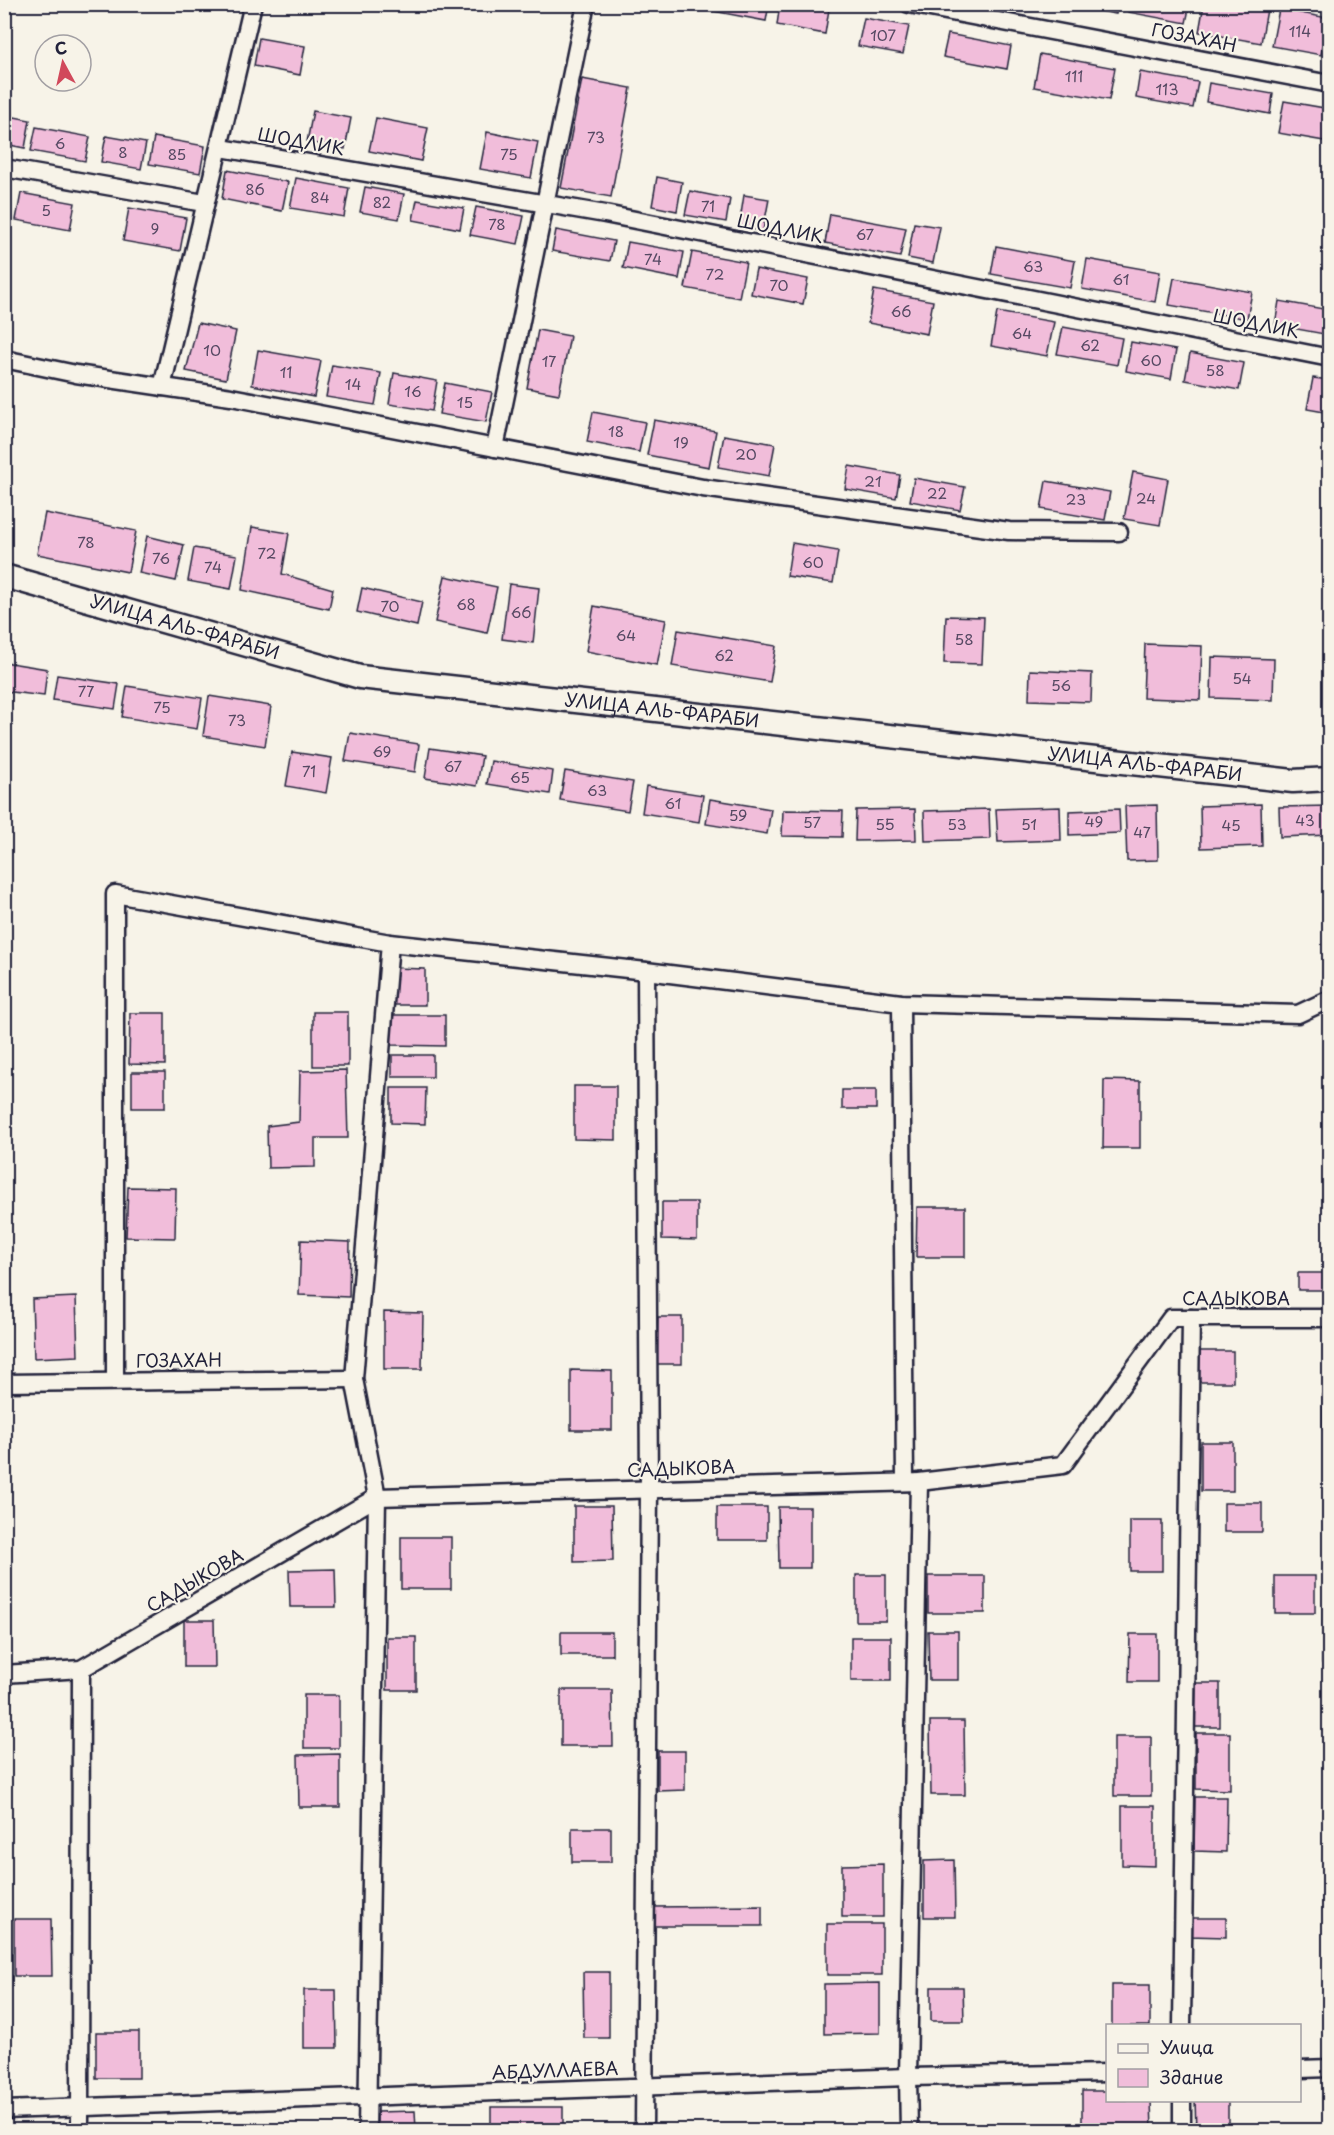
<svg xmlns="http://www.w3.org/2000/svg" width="1334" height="2135" viewBox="0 0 1334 2135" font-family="'Playpen Sans',sans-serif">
<rect width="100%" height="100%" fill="#f7f3e8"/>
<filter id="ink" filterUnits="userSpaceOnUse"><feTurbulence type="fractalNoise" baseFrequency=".0167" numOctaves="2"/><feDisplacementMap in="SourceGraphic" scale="12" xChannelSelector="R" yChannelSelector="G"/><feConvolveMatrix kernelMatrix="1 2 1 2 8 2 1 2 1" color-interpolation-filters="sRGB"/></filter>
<g filter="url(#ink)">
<g fill="#f1bdda" stroke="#22223b" stroke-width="1.5">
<polygon points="697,4 769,4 766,21 697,8"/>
<polygon points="780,4 804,4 829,9 825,34 777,25"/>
<polygon points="1064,4 1118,4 1116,14"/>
<polygon points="1129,4 1190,4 1186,23 1128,12"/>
<polygon points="1204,4 1268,4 1261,43 1199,32"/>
<polygon points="1279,9 1328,18 1321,55 1272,46"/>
<polygon points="864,18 909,26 903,54 858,46"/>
<polygon points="948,34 1011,46 1007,69 943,57"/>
<polygon points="259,38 305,46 300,75 254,66"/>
<polygon points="1040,54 1115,68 1109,100 1034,87"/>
<polygon points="1140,72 1198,82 1193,108 1136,98"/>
<polygon points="582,79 631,88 611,197 561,188"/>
<polygon points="1209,83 1273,94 1270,114 1206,102"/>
<polygon points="1284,101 1330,109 1330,142 1278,133"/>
<polygon points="313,111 351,118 345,149 307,142"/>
<polygon points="4,115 30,120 25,148 4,144"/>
<polygon points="376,118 428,128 421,161 369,151"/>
<polygon points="36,127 90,137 85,161 31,151"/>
<polygon points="487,132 538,142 531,178 480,169"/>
<polygon points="106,136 146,143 141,169 101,162"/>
<polygon points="154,137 205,146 200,173 149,164"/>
<polygon points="227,170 288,182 282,211 222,199"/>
<polygon points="657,177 682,182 677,211 652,206"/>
<polygon points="296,178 349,188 344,217 290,208"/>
<polygon points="365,187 404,194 399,219 360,212"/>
<polygon points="690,191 730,199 726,222 685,215"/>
<polygon points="21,193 75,203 70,230 16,220"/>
<polygon points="744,195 769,199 763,231 739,227"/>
<polygon points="417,200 464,208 460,229 413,220"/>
<polygon points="476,207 524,216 518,244 470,235"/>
<polygon points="129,208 186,218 180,251 123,241"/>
<polygon points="830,214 906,228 900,257 825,243"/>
<polygon points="914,223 940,227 933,263 908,258"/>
<polygon points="556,230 614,241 610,261 552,251"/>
<polygon points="628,242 684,252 679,279 623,268"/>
<polygon points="996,246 1075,261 1070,288 991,274"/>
<polygon points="692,252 746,262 739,298 685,288"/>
<polygon points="1087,259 1160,272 1155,302 1082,289"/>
<polygon points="756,269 808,279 803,304 751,294"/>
<polygon points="1174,278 1252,292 1247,319 1169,305"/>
<polygon points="874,290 933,301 927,334 868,323"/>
<polygon points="1279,301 1329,310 1324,334 1275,325"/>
<polygon points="997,312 1054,322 1047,356 991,346"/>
<polygon points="198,323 236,331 226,379 186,371"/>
<polygon points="1063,327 1122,338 1117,365 1057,354"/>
<polygon points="538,330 570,336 559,394 527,388"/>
<polygon points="1131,342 1176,350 1171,379 1126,371"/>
<polygon points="258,350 321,361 314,397 252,385"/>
<polygon points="1190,353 1244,363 1239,390 1185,380"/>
<polygon points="332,365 381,373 375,405 326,397"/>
<polygon points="394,373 437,381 432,411 389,404"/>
<polygon points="1313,378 1330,380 1330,413 1307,409"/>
<polygon points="445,383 492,392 486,422 439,414"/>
<polygon points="593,412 645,422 639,452 587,442"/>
<polygon points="654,420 716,431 709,467 647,455"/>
<polygon points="724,435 775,444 769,476 718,467"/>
<polygon points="849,466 900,475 896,498 845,489"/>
<polygon points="1133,472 1168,479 1160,525 1124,519"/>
<polygon points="914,478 965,487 960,510 910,501"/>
<polygon points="1046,481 1110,492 1105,520 1041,509"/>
<polygon points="45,513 136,531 128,572 37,554"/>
<polygon points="252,527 289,533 282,574 333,589 329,609 242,590"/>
<polygon points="147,536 184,545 176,581 139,573"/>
<polygon points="792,543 838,551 833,583 787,576"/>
<polygon points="194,548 237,555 231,589 188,581"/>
<polygon points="445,576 497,587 487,633 435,622"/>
<polygon points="509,584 539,588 533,643 502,639"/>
<polygon points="362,588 422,602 417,626 357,612"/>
<polygon points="594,606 666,620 657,665 586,651"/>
<polygon points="946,616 984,617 982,664 944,663"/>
<polygon points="678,630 776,646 770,682 672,666"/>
<polygon points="1145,644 1202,646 1200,700 1143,698"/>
<polygon points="1212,657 1274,659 1273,700 1211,698"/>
<polygon points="4,662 47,669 44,696 4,691"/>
<polygon points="1030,670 1092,673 1091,702 1029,700"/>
<polygon points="57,675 119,684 115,709 53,700"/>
<polygon points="127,686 202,698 197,729 122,717"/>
<polygon points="209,696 271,706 265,746 203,736"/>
<polygon points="350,733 419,744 415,772 345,761"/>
<polygon points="430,748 482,756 477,786 425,778"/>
<polygon points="292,752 332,758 326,793 286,786"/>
<polygon points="491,761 553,771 550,794 487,784"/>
<polygon points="565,771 633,782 628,811 560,800"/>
<polygon points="646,786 703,795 699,822 642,813"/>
<polygon points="710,799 771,809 767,834 706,824"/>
<polygon points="1261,804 1262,846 1201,848 1200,806"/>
<polygon points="1157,805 1158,860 1127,861 1125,806"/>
<polygon points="1330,806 1330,835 1280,837 1279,807"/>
<polygon points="1060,807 1061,840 998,842 996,809"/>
<polygon points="915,809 916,840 855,841 856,810"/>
<polygon points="989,809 990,839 925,841 924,811"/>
<polygon points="1119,809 1120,833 1069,835 1069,811"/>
<polygon points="783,810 843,811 842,837 782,836"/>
<polygon points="392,968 425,969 425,1005 392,1005"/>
<rect x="313" y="1012" width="35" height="54"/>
<polygon points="130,1013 165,1013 165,1065 129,1064"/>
<polygon points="391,1015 445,1015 445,1046 391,1045"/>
<rect x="392" y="1055" width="41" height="22"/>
<polygon points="346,1070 348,1138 315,1138 315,1167 268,1168 267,1126 299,1122 300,1071"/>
<rect x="132" y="1072" width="33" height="36"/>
<polygon points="1104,1080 1140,1081 1140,1148 1103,1148"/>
<polygon points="574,1086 616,1086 616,1140 574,1139"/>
<polygon points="391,1088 426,1088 425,1124 391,1123"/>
<rect x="842" y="1090" width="34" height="19"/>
<polygon points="128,1187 176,1188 175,1238 126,1237"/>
<polygon points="662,1202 697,1202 697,1240 662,1239"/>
<polygon points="917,1207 965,1207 965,1257 916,1257"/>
<polygon points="301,1240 350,1242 349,1297 299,1295"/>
<rect x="1298" y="1273" width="32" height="17"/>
<polygon points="76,1297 78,1356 34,1358 32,1299"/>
<polygon points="384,1312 423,1313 422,1369 384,1369"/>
<polygon points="658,1317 682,1317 682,1364 657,1364"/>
<rect x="1197" y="1351" width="36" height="31"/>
<polygon points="571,1370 612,1371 612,1430 571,1430"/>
<rect x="1323" y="1388" width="7" height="42"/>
<rect x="1201" y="1442" width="32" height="49"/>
<rect x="1224" y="1503" width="38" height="29"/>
<polygon points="574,1506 612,1506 613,1561 574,1562"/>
<rect x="717" y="1507" width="50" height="33"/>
<polygon points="778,1507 810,1507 810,1568 779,1568"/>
<rect x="1130" y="1521" width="32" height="50"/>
<rect x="401" y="1537" width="50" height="52"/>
<polygon points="335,1569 336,1607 290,1607 289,1570"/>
<rect x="856" y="1575" width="30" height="46"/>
<rect x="928" y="1576" width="57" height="37"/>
<rect x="1275" y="1576" width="40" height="37"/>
<polygon points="1323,1607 1330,1607 1330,1663 1322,1663"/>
<polygon points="184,1620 214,1620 215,1667 184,1667"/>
<polygon points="928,1631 958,1631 958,1680 929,1680"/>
<rect x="561" y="1632" width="51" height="23"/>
<polygon points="1130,1634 1157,1634 1157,1682 1129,1682"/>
<rect x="387" y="1637" width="29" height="53"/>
<rect x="851" y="1637" width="40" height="44"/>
<polygon points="1196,1683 1220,1683 1220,1727 1195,1727"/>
<polygon points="561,1690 612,1690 613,1746 561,1746"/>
<rect x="304" y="1695" width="35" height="53"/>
<polygon points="930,1721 964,1721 965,1795 931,1795"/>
<polygon points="1196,1733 1230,1733 1230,1790 1196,1789"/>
<rect x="1114" y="1737" width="37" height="59"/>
<polygon points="658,1751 685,1751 685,1790 658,1791"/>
<polygon points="340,1754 340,1807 299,1807 298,1755"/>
<polygon points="1195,1797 1227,1797 1226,1852 1194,1851"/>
<polygon points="1122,1806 1155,1806 1155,1866 1122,1865"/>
<rect x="572" y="1828" width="39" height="34"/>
<polygon points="954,1860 955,1917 924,1917 924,1861"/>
<polygon points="883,1864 883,1917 842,1917 842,1865"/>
<polygon points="762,1906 762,1926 652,1926 652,1907"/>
<polygon points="1190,1918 1226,1918 1226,1937 1189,1936"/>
<polygon points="14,1919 51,1919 52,1976 14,1976"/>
<rect x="827" y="1924" width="55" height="51"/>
<polygon points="583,1972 609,1972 609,2038 584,2038"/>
<polygon points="880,1983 880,2033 824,2034 824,1984"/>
<rect x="1112" y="1985" width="38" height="41"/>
<polygon points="931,1987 963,1987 964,2021 931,2021"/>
<polygon points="304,1990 336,1990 337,2048 304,2048"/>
<rect x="96" y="2032" width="43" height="46"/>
<polygon points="1082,2091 1108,2091 1108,2100 1151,2100 1152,2130 1082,2130"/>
<polygon points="1195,2100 1228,2100 1228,2130 1196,2130"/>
<rect x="491" y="2107" width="72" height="23"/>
<polygon points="415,2111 416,2130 377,2130 377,2112"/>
<rect x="4" y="2129" width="49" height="1"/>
</g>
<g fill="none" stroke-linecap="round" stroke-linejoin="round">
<g stroke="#22223b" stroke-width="21">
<g id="minor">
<polyline points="909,4 1330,84"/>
<polyline points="221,148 605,214 1330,358"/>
<polyline points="4,168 204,203"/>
<polyline points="4,359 76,374 231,397 703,488 1009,531 1119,532"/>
<polyline points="162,387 253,4"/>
<polyline points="495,448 586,4"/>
<polyline points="901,1003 905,1482"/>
<polyline points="115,1381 115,894 390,943 646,971 901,1003 1298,1014 1330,999"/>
<polyline points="4,1383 354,1379"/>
<polyline points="4,1674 81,1669 377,1497 919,1482 1063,1465 1171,1318 1330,1318"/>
<polyline points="1182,2026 1191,1318"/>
<polyline points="1300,2069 1330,2068"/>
<polyline points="1182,2100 1182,2130"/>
<polyline points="4,2110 908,2077 1108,2073"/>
<polyline points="80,2130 81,1669"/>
<polyline points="367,2130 377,1497 354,1379 390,943"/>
<polyline points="644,2130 649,1489 646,971"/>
<polyline points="909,2130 908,2077 919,1482"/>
</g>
</g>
<g stroke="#22223b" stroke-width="27">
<g id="secondary">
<path id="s1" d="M4 576 360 677 1293 781 1330 779"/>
</g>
</g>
<use href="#minor" stroke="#f7f3e8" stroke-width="16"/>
<use href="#secondary" stroke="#f7f3e8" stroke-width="22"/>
</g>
</g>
<g text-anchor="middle" stroke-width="4.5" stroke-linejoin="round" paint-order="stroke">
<g font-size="15" fill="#564963">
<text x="1300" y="37">114</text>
<text x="883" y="41">107</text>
<text x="1074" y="82">111</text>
<text x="1167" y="95">113</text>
<text x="596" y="143">73</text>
<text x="60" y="149">6</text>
<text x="123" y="158">8</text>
<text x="177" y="160">85</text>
<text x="509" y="160">75</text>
<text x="255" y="195">86</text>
<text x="320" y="203">84</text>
<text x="382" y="208">82</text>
<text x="708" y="212">71</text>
<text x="46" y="216">5</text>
<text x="497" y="230">78</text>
<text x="155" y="234">9</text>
<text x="865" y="240">67</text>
<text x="653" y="265">74</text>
<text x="1033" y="272">63</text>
<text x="715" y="280">72</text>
<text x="1121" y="285">61</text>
<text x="779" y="291">70</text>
<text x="901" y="317">66</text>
<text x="1022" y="339">64</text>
<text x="1090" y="351">62</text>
<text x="212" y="356">10</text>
<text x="1151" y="366">60</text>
<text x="549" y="367">17</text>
<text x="1215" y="376">58</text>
<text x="286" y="378">11</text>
<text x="353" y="390">14</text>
<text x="413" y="397">16</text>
<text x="465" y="408">15</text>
<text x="616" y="437">18</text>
<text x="681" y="448">19</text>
<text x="746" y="460">20</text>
<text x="873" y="487">21</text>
<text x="937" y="499">22</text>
<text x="1146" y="504">24</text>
<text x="1076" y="505">23</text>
<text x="86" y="548">78</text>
<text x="267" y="559">72</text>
<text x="161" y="564">76</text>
<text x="813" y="568">60</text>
<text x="213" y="573">74</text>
<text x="466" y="610">68</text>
<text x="390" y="612">70</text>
<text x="521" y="618">66</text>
<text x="626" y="641">64</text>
<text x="964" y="645">58</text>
<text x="724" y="661">62</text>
<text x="1242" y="684">54</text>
<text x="1061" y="691">56</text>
<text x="86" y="697">77</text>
<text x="162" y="713">75</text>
<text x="237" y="726">73</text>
<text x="382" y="757">69</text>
<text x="453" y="772">67</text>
<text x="309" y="777">71</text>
<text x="520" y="783">65</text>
<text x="597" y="796">63</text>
<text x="673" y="809">61</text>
<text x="738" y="821">59</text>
<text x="1305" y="826">43</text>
<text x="1094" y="827">49</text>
<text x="812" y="828">57</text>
<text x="885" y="830">55</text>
<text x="957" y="830">53</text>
<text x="1029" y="830">51</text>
<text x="1231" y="831">45</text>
<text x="1142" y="838">47</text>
</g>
<g font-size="18" fill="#22223b" stroke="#f7f3e8">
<text transform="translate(1194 38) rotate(11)" y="6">ГОЗАХАН</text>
<text transform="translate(301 142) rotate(10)" y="6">ШОДЛИК</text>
<text transform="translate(780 229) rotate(11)" y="6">ШОДЛИК</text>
<text transform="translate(1256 324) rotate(11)" y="6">ШОДЛИК</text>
<text dy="6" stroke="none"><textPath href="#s1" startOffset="188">УЛИЦА АЛЬ-ФАРАБИ</textPath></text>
<text dy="6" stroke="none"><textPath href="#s1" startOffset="674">УЛИЦА АЛЬ-ФАРАБИ</textPath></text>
<text dy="6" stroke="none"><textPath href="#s1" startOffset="1160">УЛИЦА АЛЬ-ФАРАБИ</textPath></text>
<text x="1236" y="1305">САДЫКОВА</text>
<text transform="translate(179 1361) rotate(-1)" y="6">ГОЗАХАН</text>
<text transform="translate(681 1469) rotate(-2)" y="6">САДЫКОВА</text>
<text transform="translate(195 1581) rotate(-30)" y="6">САДЫКОВА</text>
<text transform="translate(555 2071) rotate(-2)" y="6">АБДУЛЛАЕВА</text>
</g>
</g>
<rect width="1334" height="2135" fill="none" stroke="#f7f3e8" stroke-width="24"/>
<rect x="12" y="12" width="1310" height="2111" fill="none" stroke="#22223b" stroke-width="2" filter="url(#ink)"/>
<rect x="1106" y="2024" width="195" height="78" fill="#f7f3e8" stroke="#a29fa3" stroke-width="1.5"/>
<rect x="1118" y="2044" width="30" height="9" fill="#f7f3e8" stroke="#a29fa3" stroke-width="1.5"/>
<text x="1160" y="2054" font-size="18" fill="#22223b">Улица</text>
<rect x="1118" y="2069" width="30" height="18" fill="#f1bdda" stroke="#a29fa3" stroke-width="1.5"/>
<text x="1160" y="2084" font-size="18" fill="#22223b">Здание</text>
<g transform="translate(63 63) rotate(352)"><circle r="28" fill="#f7f3e8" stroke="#a29fa3" stroke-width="1.5"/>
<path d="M0-4.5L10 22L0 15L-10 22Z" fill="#d1495b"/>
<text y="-9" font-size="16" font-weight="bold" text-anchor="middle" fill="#22223b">С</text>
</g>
</svg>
